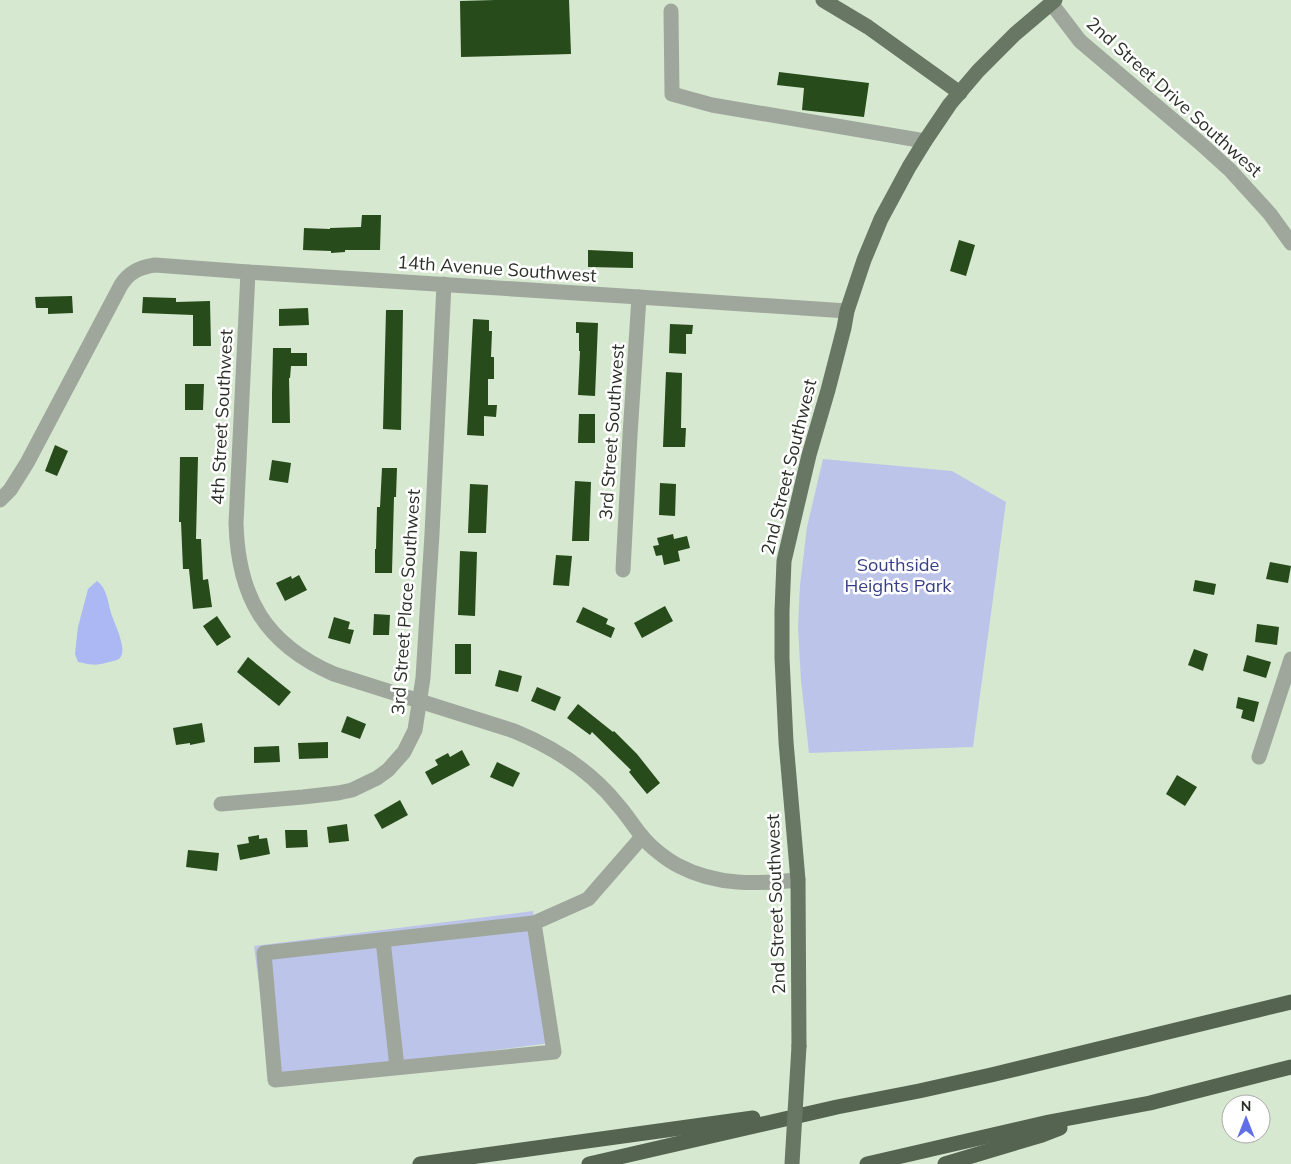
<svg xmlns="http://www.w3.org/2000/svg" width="1291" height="1164" viewBox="0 0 1291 1164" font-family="Mulish,sans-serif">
<rect width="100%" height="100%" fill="#d6e8d0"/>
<g fill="#bcc5e9">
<polygon points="823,459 952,471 1006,502 973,747 809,753 801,681 798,627 800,585 807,527"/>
<polygon points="533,911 550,1043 271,1079 254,946"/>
</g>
<path fill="#abb8f4" d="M97 581C107 588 108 603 111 613 114 623 128 649 120 658 117 661 112 661 109 662 95 666 92 665 78 662L75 654 78 627 88 589Z"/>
<g fill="#274b1a">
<polygon points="495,0 569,0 571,54 461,57 460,1"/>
<polygon points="779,72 869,83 864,117 802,110 804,88 777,85"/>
<polygon points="362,215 381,215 380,250 345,250 345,252 331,253 331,251 303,250 304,228 330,229 330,228 361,227"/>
<polygon points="959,240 975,245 966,276 950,271"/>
<polygon points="588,250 633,252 633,268 588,267"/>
<polygon points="72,296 73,313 48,314 48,308 36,308 35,297"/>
<polygon points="143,297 176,298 176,302 210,301 211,346 193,346 193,315 142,313"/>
<polygon points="308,308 309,325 279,326 279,309"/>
<polygon points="386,310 403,310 401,430 383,429"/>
<polygon points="473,319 489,320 489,331 492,331 491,357 494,357 494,379 488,379 488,405 497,405 496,417 484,416 484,436 467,435"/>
<polygon points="576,322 598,323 595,396 578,395 580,351 579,351 579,333 576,333"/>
<polygon points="670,324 693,325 692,334 686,334 686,354 669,353"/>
<polygon points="273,348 291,348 291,353 307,353 307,366 291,366 290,378 289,378 290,423 272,423 272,393"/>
<polygon points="666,372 682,373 681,428 686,428 685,447 663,447"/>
<polygon points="185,384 204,384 203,410 185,410"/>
<polygon points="579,414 595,414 595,443 578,443"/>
<polygon points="55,445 68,451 57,476 45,471"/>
<polygon points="180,457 198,457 196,539 201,539 203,580 208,579 212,607 193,609 189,569 183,569 181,522 179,522"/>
<polygon points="272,460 291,463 288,483 269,480"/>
<polygon points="382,468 397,468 396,497 394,497 392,573 375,573 375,549 376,549 377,507 380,507"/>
<polygon points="575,481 591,482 589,541 572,541"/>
<polygon points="660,483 676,484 675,516 659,515"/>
<polygon points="470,484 488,485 486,533 468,533"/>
<polygon points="673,534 674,539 687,536 690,548 678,551 680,561 664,565 662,555 656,556 653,546 659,545 657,538"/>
<polygon points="460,551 477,552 475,616 458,615"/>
<polygon points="556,555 572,556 569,586 553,585"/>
<polygon points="1270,562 1291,566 1288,583 1266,579"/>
<polygon points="299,575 307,590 285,601 276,583 291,576 292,579"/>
<polygon points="1195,580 1216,584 1214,595 1193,591"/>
<polygon points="665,606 673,621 642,638 634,623"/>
<polygon points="583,607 608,619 606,624 615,628 611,638 576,622"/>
<polygon points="374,614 390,615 389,635 373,635"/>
<polygon points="217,616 231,637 217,646 203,626"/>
<polygon points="334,617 350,622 348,629 354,630 350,644 328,638"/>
<polygon points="1257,624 1279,627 1277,645 1255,642"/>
<rect x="455" y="644" width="16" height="30"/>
<polygon points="1194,649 1208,654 1203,671 1188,665"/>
<polygon points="1247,655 1271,662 1266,678 1243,671"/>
<polygon points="248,657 291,692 279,706 237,672"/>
<polygon points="499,670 522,676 518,692 495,686"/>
<polygon points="537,687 561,697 555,711 531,701"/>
<polygon points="1238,697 1259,702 1254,722 1241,718 1243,710 1236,708"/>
<polygon points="578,704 613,732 614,731 637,754 660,783 647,794 629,772 631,770 592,732 590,735 567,718"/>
<polygon points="347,716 366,724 360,739 341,732"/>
<polygon points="202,723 205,742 190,745 190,743 176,745 173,728"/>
<polygon points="328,742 328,758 299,759 298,743"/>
<polygon points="279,746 280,762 254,763 254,747"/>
<polygon points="462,750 470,765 432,785 425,772 438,765 435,760 448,753 450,757"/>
<polygon points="497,762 520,773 513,787 490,777"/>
<polygon points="1177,775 1197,787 1185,806 1166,794"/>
<polygon points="400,800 408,815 382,829 374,815"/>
<polygon points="347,824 349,841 329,843 327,827"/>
<polygon points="285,830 307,830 308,847 286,848"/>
<polygon points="259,835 259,839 267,838 270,854 240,860 237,845 249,843 248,837"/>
<polygon points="188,850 219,853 217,871 186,867"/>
</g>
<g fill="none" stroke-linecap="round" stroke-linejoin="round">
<g stroke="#9fa79d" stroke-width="15">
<polyline points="1051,3 1080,41 1199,142 1230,170 1270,214 1291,243"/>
<polyline points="671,11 672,94 712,105 925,141"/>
<path d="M248 272 236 523C238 597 265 644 334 674L514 731C553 747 591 771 618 805 626 814 633 825 641 835 649 846 667 860 679 866 717 886 757 884 798 880"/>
<path d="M0 500 10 490 27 463 121 285C129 272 140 267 155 265L248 272 639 297 847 311"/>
<polyline points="623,570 630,435 639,297"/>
<polyline points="1259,757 1291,659"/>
<polyline points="221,804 303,797 338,793 352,790 377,778 388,770 404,752 415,730 423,678 432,534 444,284"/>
<polyline points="534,923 554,1052 275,1080 264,953 534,923 588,899 642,837"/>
<polyline points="383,940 397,1067"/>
</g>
<g stroke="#687664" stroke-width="15">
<polyline points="823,0 868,27 960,93"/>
<polyline points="799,1046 798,880 786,742 782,658 782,611 784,561 809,455 828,390 844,328 847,311 864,260 881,219 909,167 925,141 950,104 978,71 1015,34 1055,0"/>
</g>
<g stroke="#556450" stroke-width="15">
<polyline points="420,1164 753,1118"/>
<polyline points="589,1164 837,1107 919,1091 991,1075 1291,1002"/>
<polyline points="867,1164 1049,1122 1150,1103 1291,1067"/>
<polyline points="945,1164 1042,1135 1060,1128"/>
</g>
<polyline stroke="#687664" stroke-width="15" points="792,1164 799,1046"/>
</g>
<g text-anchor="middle" stroke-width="5" stroke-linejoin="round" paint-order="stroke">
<g font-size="18" fill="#2a3027" stroke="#fff">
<text transform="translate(1174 97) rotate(42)" y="6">2nd Street Drive Southwest</text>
<text transform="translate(497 269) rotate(4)" y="6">14th Avenue Southwest</text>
<text transform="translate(222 417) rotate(-87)" y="6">4th Street Southwest</text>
<text transform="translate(612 432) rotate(-86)" y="6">3rd Street Southwest</text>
<text transform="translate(789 467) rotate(-76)" y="6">2nd Street Southwest</text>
<text transform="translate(406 602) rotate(-86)" y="6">3rd Street Place Southwest</text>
<text transform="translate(776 904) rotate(-92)" y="6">2nd Street Southwest</text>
</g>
<g font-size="18" fill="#363f85" stroke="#fff">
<text x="898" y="571">Southside<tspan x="898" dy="21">Heights Park</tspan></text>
</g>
</g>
<g transform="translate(1246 1119)"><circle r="24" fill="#ffffff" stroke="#aaaca9"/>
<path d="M0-4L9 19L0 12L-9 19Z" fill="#606fe7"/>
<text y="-8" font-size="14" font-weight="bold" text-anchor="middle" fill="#2a3027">N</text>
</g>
</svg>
